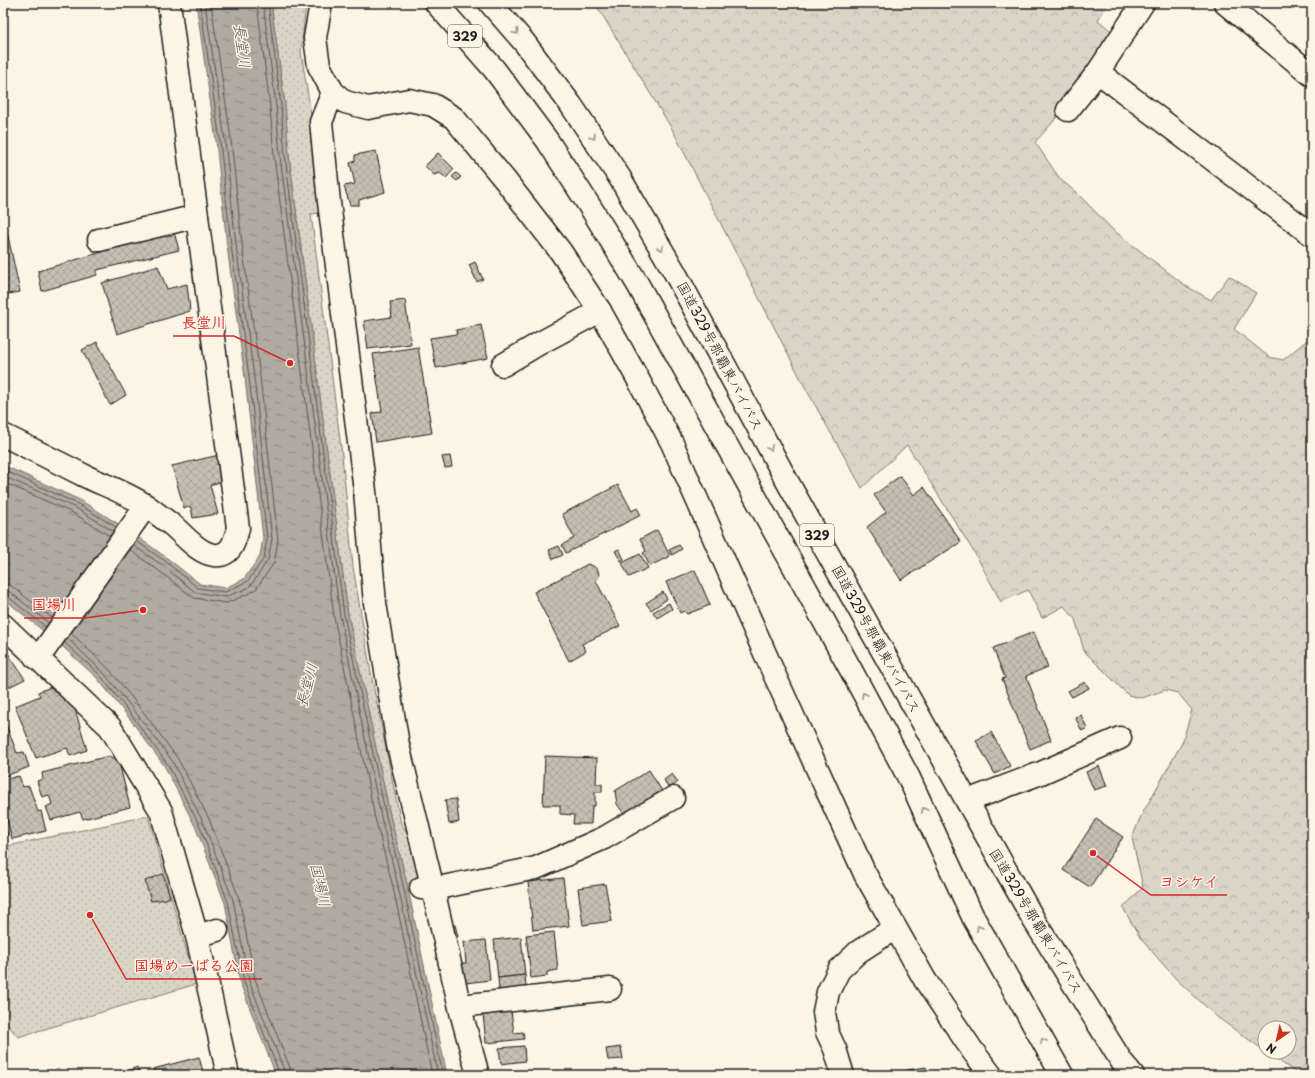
<svg xmlns="http://www.w3.org/2000/svg" width="1315" height="1078" viewBox="0 0 1315 1078" font-family="'Playpen Sans','Klee One',sans-serif">
<defs>
<pattern id="grass-dots" width="8" height="8" patternUnits="userSpaceOnUse"><rect width="8" height="8" fill="#dbd5c8"/><path d="M2 2h.1M6 6h.1" fill="none" stroke="#bbb6ab" stroke-width="1.8" stroke-linecap="round"/></pattern>
<pattern id="forest-crowns" width="20" height="18" patternUnits="userSpaceOnUse"><rect width="20" height="18" fill="#dbd5c8"/><path d="M2 6a3 3 0 1 1 6 0M12 15a3 3 0 1 1 6 0" fill="none" stroke="#bbb6ab"/></pattern>
<pattern id="water-ripples" width="26" height="14" patternUnits="userSpaceOnUse"><rect width="26" height="14" fill="#b0aba1"/><path d="M2 4q2-2 4 0t4 0M15 11q2-2 4 0t4 0" fill="none" stroke="#8e8a82"/></pattern>
<pattern id="building-cross-hatch" width="8" height="8" patternUnits="userSpaceOnUse"><rect width="8" height="8" fill="#c4c0b3"/><path d="M0 0l8 8M0 8l8-8" fill="none" stroke="#a8a499"/></pattern>
</defs>
<rect width="100%" height="100%" fill="#fcf5e5"/>
<filter id="ink" filterUnits="userSpaceOnUse"><feTurbulence type="fractalNoise" baseFrequency=".025" numOctaves="2"/><feDisplacementMap in="SourceGraphic" scale="8" xChannelSelector="R" yChannelSelector="G"/><feConvolveMatrix kernelMatrix="1 2 1 2 8 2 1 2 1" color-interpolation-filters="sRGB"/></filter>
<g filter="url(#ink)">
<g fill="url(#grass-dots)" stroke="#7c7872">
<polygon points="271,3 306,3 301,52 311,114 320,213 311,214 342,455 353,567 372,679 401,824 407,832 420,881 407,884 390,815 348,614 289,155 285,105"/>
<polygon points="148,816 196,984 18,1037 3,1019 3,847"/>
</g>
<polygon fill="url(#forest-crowns)" stroke="#7c7872" points="595,3 1108,3 1098,20 1112,32 1054,121 1035,142 1060,179 1078,194 1113,230 1186,286 1211,300 1229,276 1256,293 1234,329 1269,357 1283,360 1312,336 1312,1075 1298,1074 1266,1052 1289,1052 1289,1028 1265,1028 1265,1051 1217,1017 1177,980 1141,939 1123,908 1143,887 1132,838 1141,816 1182,743 1192,710 1178,693 1165,690 1142,698 1128,695 1084,651 1075,619 1064,606 1042,618 1028,590 1001,602 977,557 907,445 862,488 806,389 672,129"/>
<polygon fill="url(#water-ripples)" stroke="#75726c" points="196,3 271,3 285,105 289,155 348,614 390,815 407,884 447,1075 276,1075 240,983 225,903 195,826 165,767 130,719 97,678 63,647 3,598 3,466 14,470 80,500 125,528 167,558 200,584 225,588 244,579 260,556 263,538 245,378 227,246 216,141"/>
<g fill="none" stroke-linecap="round" stroke-linejoin="round">
<g stroke="#575551" stroke-width="1">
<polyline points="257,3 270,107 274,157 334,617 375,818 393,887 432,1075"/>
<polyline points="263,3 276,106 280,156 340,616 381,817 398,886 438,1075"/>
<polyline points="268,3 281,106 285,156 344,615 386,816 403,885 443,1075"/>
<polyline points="3,470 78,504 116,527"/>
<polyline points="3,476 76,508 113,531"/>
<polyline points="3,482 73,513 110,536"/>
<polyline points="136,541 165,561 198,588 225,592 248,581 264,558 267,539 249,377 231,245 220,141 200,3"/>
<polyline points="133,545 162,565 195,592 225,597 248,588 252,584 268,560 272,539 254,377 236,245 225,140 205,3"/>
<polyline points="130,550 158,570 194,598 227,603 250,593 256,589 274,563 278,541 260,376 242,244 231,139 211,3"/>
<polyline points="3,584 8,584 13,587 52,618"/>
<polyline points="3,590 10,592 49,623"/>
<polyline points="3,595 7,596 46,627"/>
<polyline points="71,633 108,668 142,710 178,759 209,819 239,898 255,979 290,1068 291,1075"/>
<polyline points="67,638 103,672 137,714 173,762 203,822 233,900 249,981 284,1070 285,1075"/>
<polyline points="64,642 100,675 133,717 168,765 199,824 228,902 244,982 280,1075"/>
</g>
</g>
<g fill="url(#building-cross-hatch)" stroke="#1c1c1c">
<polygon points="376,151 385,192 359,200 359,205 350,205 344,186 355,184 350,163 355,161 355,155"/>
<polygon points="438,153 454,169 446,178 440,173 434,175 425,166"/>
<polygon points="456,173 461,177 457,181 452,177"/>
<polygon points="3,213 20,292 3,295"/>
<polygon points="174,232 179,250 97,270 97,275 42,291 38,271 102,252 105,249"/>
<polygon points="475,262 483,279 477,282 469,265"/>
<polygon points="158,266 167,289 187,284 190,311 117,334 102,283"/>
<polygon points="405,300 411,344 368,349 364,321 392,317 390,302"/>
<polygon points="481,325 488,358 436,368 430,338 457,334 456,330"/>
<polygon points="97,342 126,395 110,405 82,350"/>
<polygon points="418,347 432,433 376,442 372,413 382,412 373,354"/>
<polygon points="219,455 223,481 210,485 218,514 193,518 191,507 184,508 172,466"/>
<polygon points="450,456 452,467 445,468 442,457"/>
<polygon points="900,476 914,495 924,487 961,542 901,580 867,527 886,512 874,495"/>
<polygon points="618,485 632,511 637,508 641,515 566,553 562,545 574,538 562,514"/>
<polygon points="657,530 670,556 650,566 643,553 646,551 640,539"/>
<polygon points="679,545 682,549 672,555 669,550"/>
<polygon points="559,546 563,555 553,559 549,550"/>
<polygon points="619,549 624,559 621,561 615,551"/>
<polygon points="640,554 648,568 629,577 622,563"/>
<polygon points="588,564 593,566 598,570 599,576 596,581 620,626 582,644 586,651 569,661 534,592"/>
<polygon points="695,570 710,605 687,614 684,611 680,613 666,582"/>
<polygon points="663,592 667,599 651,610 646,603"/>
<polygon points="669,603 672,609 657,618 653,612"/>
<polygon points="1034,632 1048,667 1026,676 1051,740 1030,749 1002,679 1005,678 993,648"/>
<polygon points="3,646 25,679 3,690"/>
<polygon points="1085,682 1089,688 1072,697 1068,691"/>
<polygon points="56,685 69,698 75,709 87,750 70,756 67,748 36,758 15,706 40,696 38,692"/>
<polygon points="1081,715 1087,728 1082,731 1075,717"/>
<polygon points="3,717 17,753 24,752 29,767 3,777"/>
<polygon points="991,732 1010,766 995,774 976,741"/>
<polygon points="109,756 119,762 130,807 83,819 80,812 51,820 46,807 52,804 49,795 42,797 37,781 43,779 42,773"/>
<polygon points="545,756 597,758 596,784 602,784 602,792 595,792 595,806 592,806 591,824 573,824 574,815 560,814 560,805 543,805"/>
<polygon points="1099,766 1107,786 1094,790 1086,772"/>
<polygon points="649,770 662,791 624,814 617,804 615,791"/>
<polygon points="672,774 678,782 669,789 664,780"/>
<polygon points="19,776 23,787 29,786 38,812 41,811 46,831 12,839 3,806 3,780"/>
<polygon points="456,799 459,822 449,824 445,800"/>
<polygon points="3,819 8,836 3,838"/>
<polygon points="1096,819 1123,837 1090,887 1063,870"/>
<polygon points="163,874 170,897 166,899 151,901 145,881"/>
<polygon points="563,878 569,926 533,930 528,882"/>
<polygon points="605,884 612,921 583,925 578,888"/>
<polygon points="450,925 455,925 458,937 454,938"/>
<polygon points="554,932 558,970 547,972 547,976 531,978 526,935"/>
<polygon points="521,937 525,975 498,978 494,940"/>
<polygon points="486,940 490,980 465,983 462,963 466,963 464,942"/>
<polygon points="525,975 526,988 499,991 498,978"/>
<polygon points="511,1011 514,1033 523,1032 524,1039 486,1043 483,1014"/>
<polygon points="524,1046 525,1061 501,1064 499,1048"/>
<polygon points="621,1047 623,1059 608,1060 606,1049"/>
<polygon points="199,1057 204,1075 155,1075 153,1069"/>
<polygon points="137,1067 140,1075 119,1075"/>
<polygon points="926,1067 928,1075 908,1075 907,1070"/>
</g>
<g fill="none" stroke-linecap="round" stroke-linejoin="round">
<g stroke="#1c1c1c" stroke-width="25">
<g id="minor">
<polyline points="321,3 315,38 319,66 333,92 345,102 368,108 409,100 433,105 454,118 505,180 561,252 600,311 639,381 672,443 775,676 865,874 925,980 972,1050 991,1075"/>
<polyline points="1143,3 1098,72 1312,235"/>
<polyline points="1225,3 1312,75"/>
<polyline points="333,92 321,122 329,202 365,491 375,603 398,745 433,889 461,1012 478,1075"/>
<polyline points="1068,110 1098,72"/>
<polyline points="99,240 197,216"/>
<polyline points="503,365 540,343 600,311"/>
<path d="M3 435C30 448 57 462 85 476 106 486 128 493 148 507 156 513 164 519 172 525 184 535 198 553 214 555 231 557 235 541 238 528L169 3"/>
<polyline points="3,625 110,727 161,811 197,936 228,1075"/>
<polyline points="35,657 45,649 146,506"/>
<polyline points="967,801 1041,773 1120,738"/>
<polyline points="421,888 433,889 536,868 604,838 673,798"/>
<polyline points="197,936 217,930"/>
<polyline points="460,1006 610,989"/>
<polyline points="842,1075 842,1072 835,1049 827,1032 824,1012 828,992 839,970 858,952 895,928"/>
</g>
</g>
<g stroke="#1c1c1c" stroke-width="25">
<g id="highway">
<polyline points="436,3 494,69 547,140 594,213 637,283 851,670 909,778 973,917 1062,1075"/>
<polyline points="490,3 524,42 571,105 620,178 674,271 787,481 1035,922 1122,1062 1133,1075"/>
</g>
</g>
<use href="#minor" stroke="#fcf5e5" stroke-width="22"/>
<use href="#highway" stroke="#fcf5e5" stroke-width="22"/>
</g>
<defs><path id="oneway-chevron" d="M-2-3.5L2.5 0L-2 3.5" fill="none" stroke-width="1.6" stroke-linecap="round" stroke-linejoin="round"/></defs>
<g stroke="#97938b">
<use href="#oneway-chevron" transform="translate(516 32) rotate(49)"/>
<use href="#oneway-chevron" transform="translate(593 137) rotate(56)"/>
<use href="#oneway-chevron" transform="translate(661 248) rotate(60)"/>
<use href="#oneway-chevron" transform="translate(770 448) rotate(62)"/>
<use href="#oneway-chevron" transform="translate(864 695) rotate(-118)"/>
<use href="#oneway-chevron" transform="translate(924 810) rotate(-114)"/>
<use href="#oneway-chevron" transform="translate(979 928) rotate(-119)"/>
<use href="#oneway-chevron" transform="translate(1043 1041) rotate(-119)"/>
</g>
</g>
<g text-anchor="middle" stroke-width="3" stroke-linejoin="round" paint-order="stroke">
<g fill="#fcf5e5" stroke="#5f5d58" stroke-width="1">
<rect x="448" y="25" width="34" height="22" rx="3"/>
<rect x="800" y="524" width="34" height="22" rx="3"/>
</g>
<g font-size="13" font-weight="bold" fill="#1c1c1c">
<text x="465" y="41">329</text>
<text x="817" y="540">329</text>
</g>
<g font-size="14" fill="#1c1c1c" stroke="#fcf5e5">
<text transform="translate(720 356) rotate(62)" y="5">国道329号那覇東バイパス</text>
<text transform="translate(876 639) rotate(61)" y="5">国道329号那覇東バイパス</text>
<text transform="translate(1036 921) rotate(59)" y="5">国道329号那覇東バイパス</text>
</g>
<g font-size="15" font-style="italic" fill="#575551" stroke="#fcf5e5">
<text transform="translate(242 46) rotate(82)" y="5">長堂川</text>
<text transform="translate(307 685) rotate(-75)" y="5">長堂川</text>
<text transform="translate(320 885) rotate(77)" y="5">国場川</text>
</g>
</g>
<path fill="none" stroke="#d62828" stroke-width="1.5" d="M290 363L234 336H173M143 610L85 618H24M1093 853L1151 895H1227M90 915L126 979H262"/>
<g fill="#d62828" stroke="#fcf5e5" stroke-width="1.5">
<circle cx="290" cy="363" r="4"/>
<circle cx="143" cy="610" r="4"/>
<circle cx="1093" cy="853" r="4"/>
<circle cx="90" cy="915" r="4"/>
</g>
<g font-size="15" text-anchor="middle" font-weight="bold" fill="#d62828" stroke="#fcf5e5" stroke-width="3" stroke-linejoin="round" paint-order="stroke">
<text x="204" y="328">長堂川</text>
<text x="54" y="610">国場川</text>
<text x="1189" y="887">ヨシケイ</text>
<text x="194" y="971">国場めーばる公園</text>
</g>
<rect width="1315" height="1078" fill="none" stroke="#fcf5e5" stroke-width="16"/>
<rect x="8" y="8" width="1299" height="1062" fill="none" stroke="#1c1c1c" stroke-width="1.5" filter="url(#ink)"/>
<g transform="translate(1277 1040) rotate(214)"><circle r="19" fill="#fcf5e5" stroke="#a29e95"/>
<path d="M0-3L7 15L0 10L-7 15Z" fill="#c8321e"/>
<text y="-6" font-size="11" font-weight="bold" text-anchor="middle" fill="#1c1c1c">N</text>
</g>
</svg>
